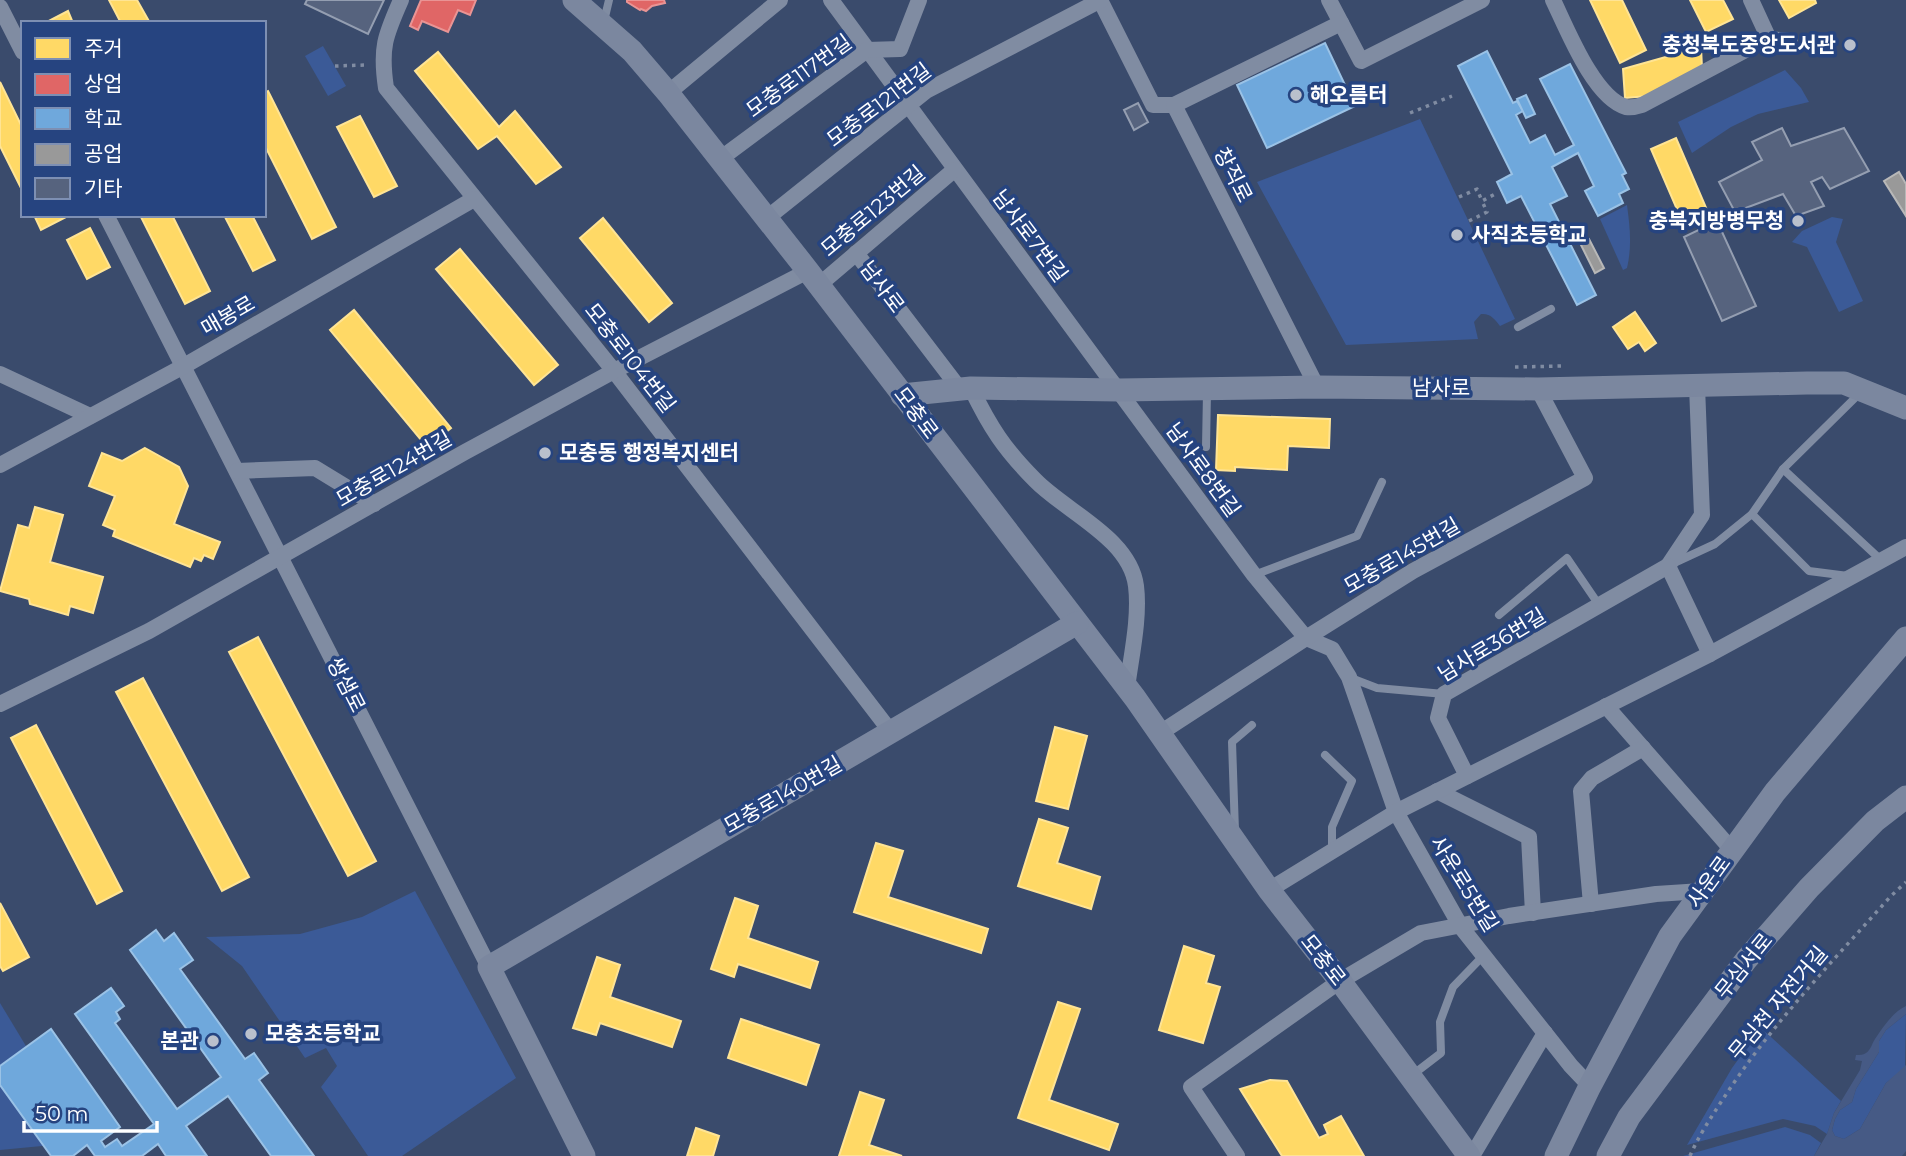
<svg xmlns="http://www.w3.org/2000/svg" width="1906" height="1156" viewBox="0 0 1906 1156" font-family="Montserrat,'Noto Sans KR',sans-serif">
<rect width="100%" height="100%" fill="#3a4b6c"/>
<g fill="#3b5a97">
<polygon points="323,46 346,86 328,96 305,56"/>
<polygon points="1785,70 1801,88 1809,102 1758,114 1731,127 1692,153 1678,122"/>
<path d="M1420 119 1515 319 1500 326C1495 319 1490 313 1481 314L1474 322 1478 339 1346 345 1257 182Z"/>
<path d="M1627 205C1630 227 1632 247 1627 268L1623 270 1600 219Z"/>
<polygon points="1832,217 1843,219 1836,242 1863,301 1839,312 1807,247 1792,242 1802,231"/>
<polygon points="415,891 516,1078 402,1156 368,1156 321,1087 337,1066 326,1048 305,1058 242,966 206,937 300,934 362,917"/>
<polygon points="0,1003 84,1142 0,1150"/>
<polygon points="1906,1014 1905,1068 1886,1083 1860,1129 1844,1139 1835,1136 1832,1130 1835,1119 1840,1110 1852,1102 1856,1089 1879,1052 1879,1041 1886,1030"/>
<polygon points="1761,1028 1841,1101 1834,1113 1827,1134 1815,1126 1783,1119 1687,1145 1732,1068"/>
<polygon points="1785,1127 1810,1135 1821,1143 1814,1156 1683,1156"/>
</g>
<path fill="#465a85" d="M1906 1006V1014L1886 1030 1879 1041V1052L1856 1089 1852 1102 1840 1110 1835 1119 1832 1130 1835 1136 1844 1139 1860 1129 1886 1083 1906 1065V1151L1902 1156H1814L1827 1134 1834 1113 1860 1070 1862 1061 1855 1060 1856 1055C1860 1055 1863 1055 1866 1053 1871 1050 1872 1043 1875 1039 1883 1027 1893 1012 1906 1006Z"/>
<g fill="#ffd966" stroke="#ffe494" stroke-width="2">
<polygon points="109,0 137,0 150,23 121,23"/>
<polygon points="1590,0 1622,0 1646,50 1620,63"/>
<polygon points="1690,0 1723,0 1733,19 1706,32"/>
<polygon points="1779,0 1815,0 1816,3 1789,18"/>
<polygon points="68,11 73,23 45,23"/>
<polygon points="1701,47 1702,68 1648,96 1625,98 1623,69"/>
<polygon points="438,52 499,127 515,111 561,167 536,184 497,136 478,149 415,71"/>
<polygon points="0,82 23,129 23,192 0,146"/>
<polygon points="268,91 336,227 312,239 264,144 264,93"/>
<polygon points="360,116 397,186 374,197 337,127"/>
<polygon points="1676,138 1707,210 1682,221 1651,149"/>
<polygon points="34,215 65,215 66,217 41,230"/>
<polygon points="140,215 172,215 210,291 185,304"/>
<polygon points="224,215 252,215 275,260 253,271"/>
<polygon points="603,218 672,303 649,322 580,238"/>
<polygon points="90,228 110,267 87,279 67,240"/>
<polygon points="460,249 558,365 534,385 436,269"/>
<polygon points="354,310 451,428 427,447 330,330"/>
<polygon points="1635,312 1656,343 1645,351 1639,342 1628,349 1613,327"/>
<polygon points="1218,415 1330,419 1329,448 1288,446 1287,470 1235,467 1235,471 1216,470"/>
<polygon points="145,448 179,467 188,486 174,524 220,542 213,559 204,555 201,561 194,558 190,567 113,536 115,530 103,525 115,496 89,486 102,453 122,461"/>
<polygon points="35,507 63,515 50,562 103,577 93,613 70,606 68,615 30,604 29,599 0,591 18,525 29,528"/>
<polygon points="258,637 376,861 348,876 229,652"/>
<polygon points="143,678 249,877 222,891 116,692"/>
<polygon points="36,725 122,891 97,904 11,738"/>
<polygon points="1055,727 1087,736 1068,809 1036,801"/>
<polygon points="1039,819 1068,828 1057,863 1100,877 1091,909 1018,886"/>
<polygon points="876,843 903,851 888,897 988,929 981,953 854,912"/>
<polygon points="735,898 758,906 748,938 818,962 810,988 738,964 734,977 711,969"/>
<polygon points="0,903 29,957 3,971 0,966"/>
<polygon points="1184,946 1214,956 1206,983 1220,987 1203,1043 1159,1030"/>
<polygon points="597,957 620,965 610,997 681,1021 672,1047 600,1023 596,1035 573,1028"/>
<polygon points="1058,1002 1080,1009 1049,1100 1118,1124 1109,1150 1018,1118"/>
<polygon points="741,1019 819,1045 806,1085 728,1058"/>
<polygon points="1270,1080 1287,1081 1319,1138 1328,1134 1324,1125 1341,1116 1364,1156 1282,1156 1240,1089"/>
<polygon points="860,1092 884,1100 869,1145 902,1156 839,1156"/>
<polygon points="696,1128 719,1136 713,1156 687,1156"/>
</g>
<g fill="#e06666" stroke="#e99494" stroke-width="2">
<polygon points="421,0 476,0 470,15 458,10 448,32 422,21 418,30 410,26"/>
<polygon points="627,0 664,0 665,3 652,6 646,11 641,9 640,10 627,2"/>
</g>
<g fill="#6fa8dc" stroke="#9ac2e6" stroke-width="2">
<polygon points="1325,43 1355,106 1267,148 1237,85"/>
<polygon points="1487,51 1513,103 1517,101 1523,111 1516,115 1530,143 1545,135 1555,155 1574,145 1540,79 1570,64 1626,173 1622,175 1629,189 1619,194 1623,203 1598,216 1585,191 1594,186 1578,153 1552,167 1567,196 1550,204 1596,295 1577,305 1521,196 1507,203 1497,182 1512,174 1458,66"/>
<polygon points="1526,95 1535,114 1526,118 1517,99"/>
<polygon points="156,930 164,941 174,933 193,960 180,969 245,1059 254,1053 268,1073 259,1080 314,1156 271,1156 228,1096 186,1126 207,1156 166,1156 158,1144 142,1156 95,1156 87,1145 73,1156 51,1156 0,1085 0,1066 51,1029 120,1127 101,1141 105,1147 117,1139 122,1146 154,1124 75,1014 111,988 124,1006 116,1012 120,1019 115,1023 177,1109 221,1077 130,950"/>
</g>
<g fill="#999" stroke="#b8b8b8" stroke-width="2">
<polygon points="1899,172 1906,184 1906,216 1884,181"/>
<polygon points="1589,239 1604,268 1595,273 1580,243"/>
</g>
<g fill="#56637e" stroke="#949eb1" stroke-width="2">
<polygon points="307,0 384,0 368,34 305,4"/>
<polygon points="1138,103 1148,122 1134,130 1124,110"/>
<polygon points="1782,128 1791,146 1844,128 1869,171 1830,189 1822,177 1811,182 1824,206 1796,216 1783,194 1735,212 1719,182 1762,160 1752,142"/>
<polygon points="1717,221 1756,306 1722,321 1684,237"/>
</g>
<g fill="none" stroke-linecap="round" stroke-linejoin="round">
<g stroke="#808ca2" stroke-width="3.5" stroke-dasharray="3.5 5" stroke-linecap="butt">
<polyline points="335,66 365,65"/>
<polyline points="1410,113 1452,96"/>
<polyline points="1459,197 1477,189 1482,201 1497,193"/>
<polyline points="1469,221 1487,212 1482,201"/>
<polyline points="1515,367 1563,366"/>
<path d="M1690 1156C1699 1135 1712 1116 1725 1096 1772 1024 1832 962 1890 897L1906 882"/>
</g>
<g stroke="#808ca2" stroke-width="8">
<polyline points="604,21 609,0"/>
<polyline points="1518,327 1551,309"/>
<polyline points="1206,447 1207,392"/>
<polyline points="1783,469 1881,560"/>
<polyline points="1752,514 1809,571 1848,576"/>
<polyline points="1674,563 1715,544 1752,514 1783,469 1860,393"/>
<polyline points="1254,575 1357,536 1382,482"/>
<polyline points="1499,615 1567,558 1599,605"/>
<polyline points="1351,678 1377,688 1444,694"/>
<polyline points="1325,755 1352,781 1332,827 1332,851"/>
<polyline points="1235,831 1232,742 1252,725"/>
<polyline points="1411,1076 1441,1053 1440,1022 1453,987 1484,955"/>
</g>
<g stroke="#808ca2" stroke-width="16">
<path d="M401 0C385 36 380 48 386 88L614 371 891 732"/>
<polyline points="831,0 1254,575 1306,638 1332,649 1349,677 1396,812 1461,927 1571,1066 1590,1086"/>
<polyline points="1100,0 1153,105 1174,105 1317,387"/>
<polyline points="1329,0 1361,61 1482,0"/>
<path d="M1553 0C1567 29 1594 98 1626 107 1632 108 1636 107 1642 105L1757 44 1769 39 1790 41"/>
<polyline points="1751,0 1769,39"/>
<polyline points="0,7 23,52"/>
<polyline points="668,93 780,0"/>
<polyline points="1174,105 1341,23"/>
<polyline points="720,159 867,50 900,49 919,0"/>
<polyline points="106,215 489,967"/>
<polyline points="767,218 926,91 1101,0"/>
<polyline points="856,253 959,388"/>
<polyline points="819,285 954,170"/>
<polyline points="0,374 90,416"/>
<polyline points="1697,386 1702,515 1668,566 1710,654"/>
<path d="M971 388C990 427 1004 449 1035 480 1066 512 1130 538 1136 586 1140 618 1131 657 1127 688"/>
<polyline points="0,465 184,366 474,199"/>
<polyline points="237,471 315,468 374,504"/>
<polyline points="0,704 149,631 465,452 614,371 808,271"/>
<polyline points="1606,706 1732,850"/>
<polyline points="1160,733 1306,638 1413,571 1585,478 1538,389"/>
<polyline points="1467,776 1438,718 1444,694 1668,566"/>
<polyline points="1437,791 1529,837 1533,913"/>
<polyline points="1269,890 1396,812 1710,654 1906,547"/>
<polyline points="1591,904 1581,791 1592,778 1643,748"/>
<polyline points="1237,1156 1191,1087 1340,981 1421,933 1509,916 1656,894 1702,891"/>
<polyline points="1472,1156 1545,1033"/>
</g>
<g stroke="#7b879f" stroke-width="23">
<polyline points="574,0 632,51 668,93 808,271 1135,698 1269,890 1340,981 1469,1156"/>
<polyline points="902,395 971,388 1119,390 1317,387 1538,389 1807,383 1844,383 1906,408"/>
<polyline points="584,1156 489,967 1077,623"/>
<polyline points="1556,1156 1590,1086 1670,936 1775,792 1906,638"/>
<polyline points="1608,1156 1629,1117 1746,960 1809,888 1875,821 1906,797"/>
</g>
</g>
<g fill="#bac0cc" stroke="#264480" stroke-width="2.5">
<circle cx="1850" cy="45" r="7"/>
<circle cx="1296" cy="95" r="7"/>
<circle cx="1798" cy="221" r="7"/>
<circle cx="1457" cy="235" r="7"/>
<circle cx="545" cy="453" r="7"/>
<circle cx="251" cy="1034" r="7"/>
<circle cx="213" cy="1041" r="7"/>
</g>
<g text-anchor="middle" stroke-width="7" stroke-linejoin="round" paint-order="stroke">
<g font-size="21" font-weight="bold" fill="#fff" stroke="#264480" text-anchor="start">
<text x="1836" y="52" text-anchor="end">충청북도중앙도서관</text>
<text x="1310" y="102">해오름터</text>
<text x="1784" y="228" text-anchor="end">충북지방병무청</text>
<text x="1471" y="242">사직초등학교</text>
<text x="559" y="460">모충동 행정복지센터</text>
<text x="265" y="1041">모충초등학교</text>
<text x="199" y="1048" text-anchor="end">본관</text>
</g>
<g font-size="21" fill="#fff" stroke="#264480">
<text transform="translate(799 76) rotate(-36)" y="7">모충로117번길</text>
<text transform="translate(879 105) rotate(-37)" y="7">모충로121번길</text>
<text transform="translate(1233 175) rotate(63)" y="7">창직로</text>
<text transform="translate(873 211) rotate(-40)" y="7">모충로123번길</text>
<text transform="translate(1030 236) rotate(53)" y="7">남사로7번길</text>
<text transform="translate(882 287) rotate(53)" y="7">남사로</text>
<text transform="translate(228 316) rotate(-30)" y="7">매봉로</text>
<text transform="translate(630 358) rotate(52)" y="7">모충로104번길</text>
<text x="1441" y="395">남사로</text>
<text transform="translate(916 413) rotate(53)" y="7">모충로</text>
<text transform="translate(394 469) rotate(-30)" y="7">모충로124번길</text>
<text transform="translate(1203 470) rotate(54)" y="7">남사로8번길</text>
<text transform="translate(1402 556) rotate(-30)" y="7">모충로145번길</text>
<text transform="translate(1492 645) rotate(-31)" y="7">남사로36번길</text>
<text transform="translate(346 685) rotate(63)" y="7">쌍샘로</text>
<text transform="translate(783 795) rotate(-30)" y="7">모충로140번길</text>
<text transform="translate(1709 882) rotate(-54)" y="7">사운로</text>
<text transform="translate(1464 884) rotate(58)" y="7">사운로5번길</text>
<text transform="translate(1323 960) rotate(52)" y="7">모충로</text>
<text transform="translate(1744 966) rotate(-51)" y="7">무심서로</text>
<text transform="translate(1778 1003) rotate(-50)" y="7">무심천 자전거길</text>
</g>
</g>
<rect x="21" y="21" width="245" height="196" fill="#264480" stroke="#7d8fb3" stroke-width="2"/>
<rect x="35" y="38" width="35" height="21" fill="#ffd966" stroke="#7d8fb3" stroke-width="2"/>
<text x="84" y="56" font-size="21" fill="#ffffff">주거</text>
<rect x="35" y="74" width="35" height="21" fill="#e06666" stroke="#7d8fb3" stroke-width="2"/>
<text x="84" y="91" font-size="21" fill="#ffffff">상업</text>
<rect x="35" y="108" width="35" height="21" fill="#6fa8dc" stroke="#7d8fb3" stroke-width="2"/>
<text x="84" y="126" font-size="21" fill="#ffffff">학교</text>
<rect x="35" y="144" width="35" height="21" fill="#999999" stroke="#7d8fb3" stroke-width="2"/>
<text x="84" y="161" font-size="21" fill="#ffffff">공업</text>
<rect x="35" y="178" width="35" height="21" fill="#56637e" stroke="#7d8fb3" stroke-width="2"/>
<text x="84" y="196" font-size="21" fill="#ffffff">기타</text>
<path d="M24 1121v10h133v-10" fill="none" stroke="#ffffff" stroke-width="3.5"/>
<text x="35" y="1121" font-size="21" fill="#ffffff" stroke="#264480" stroke-width="5" paint-order="stroke">50 m</text>
</svg>
